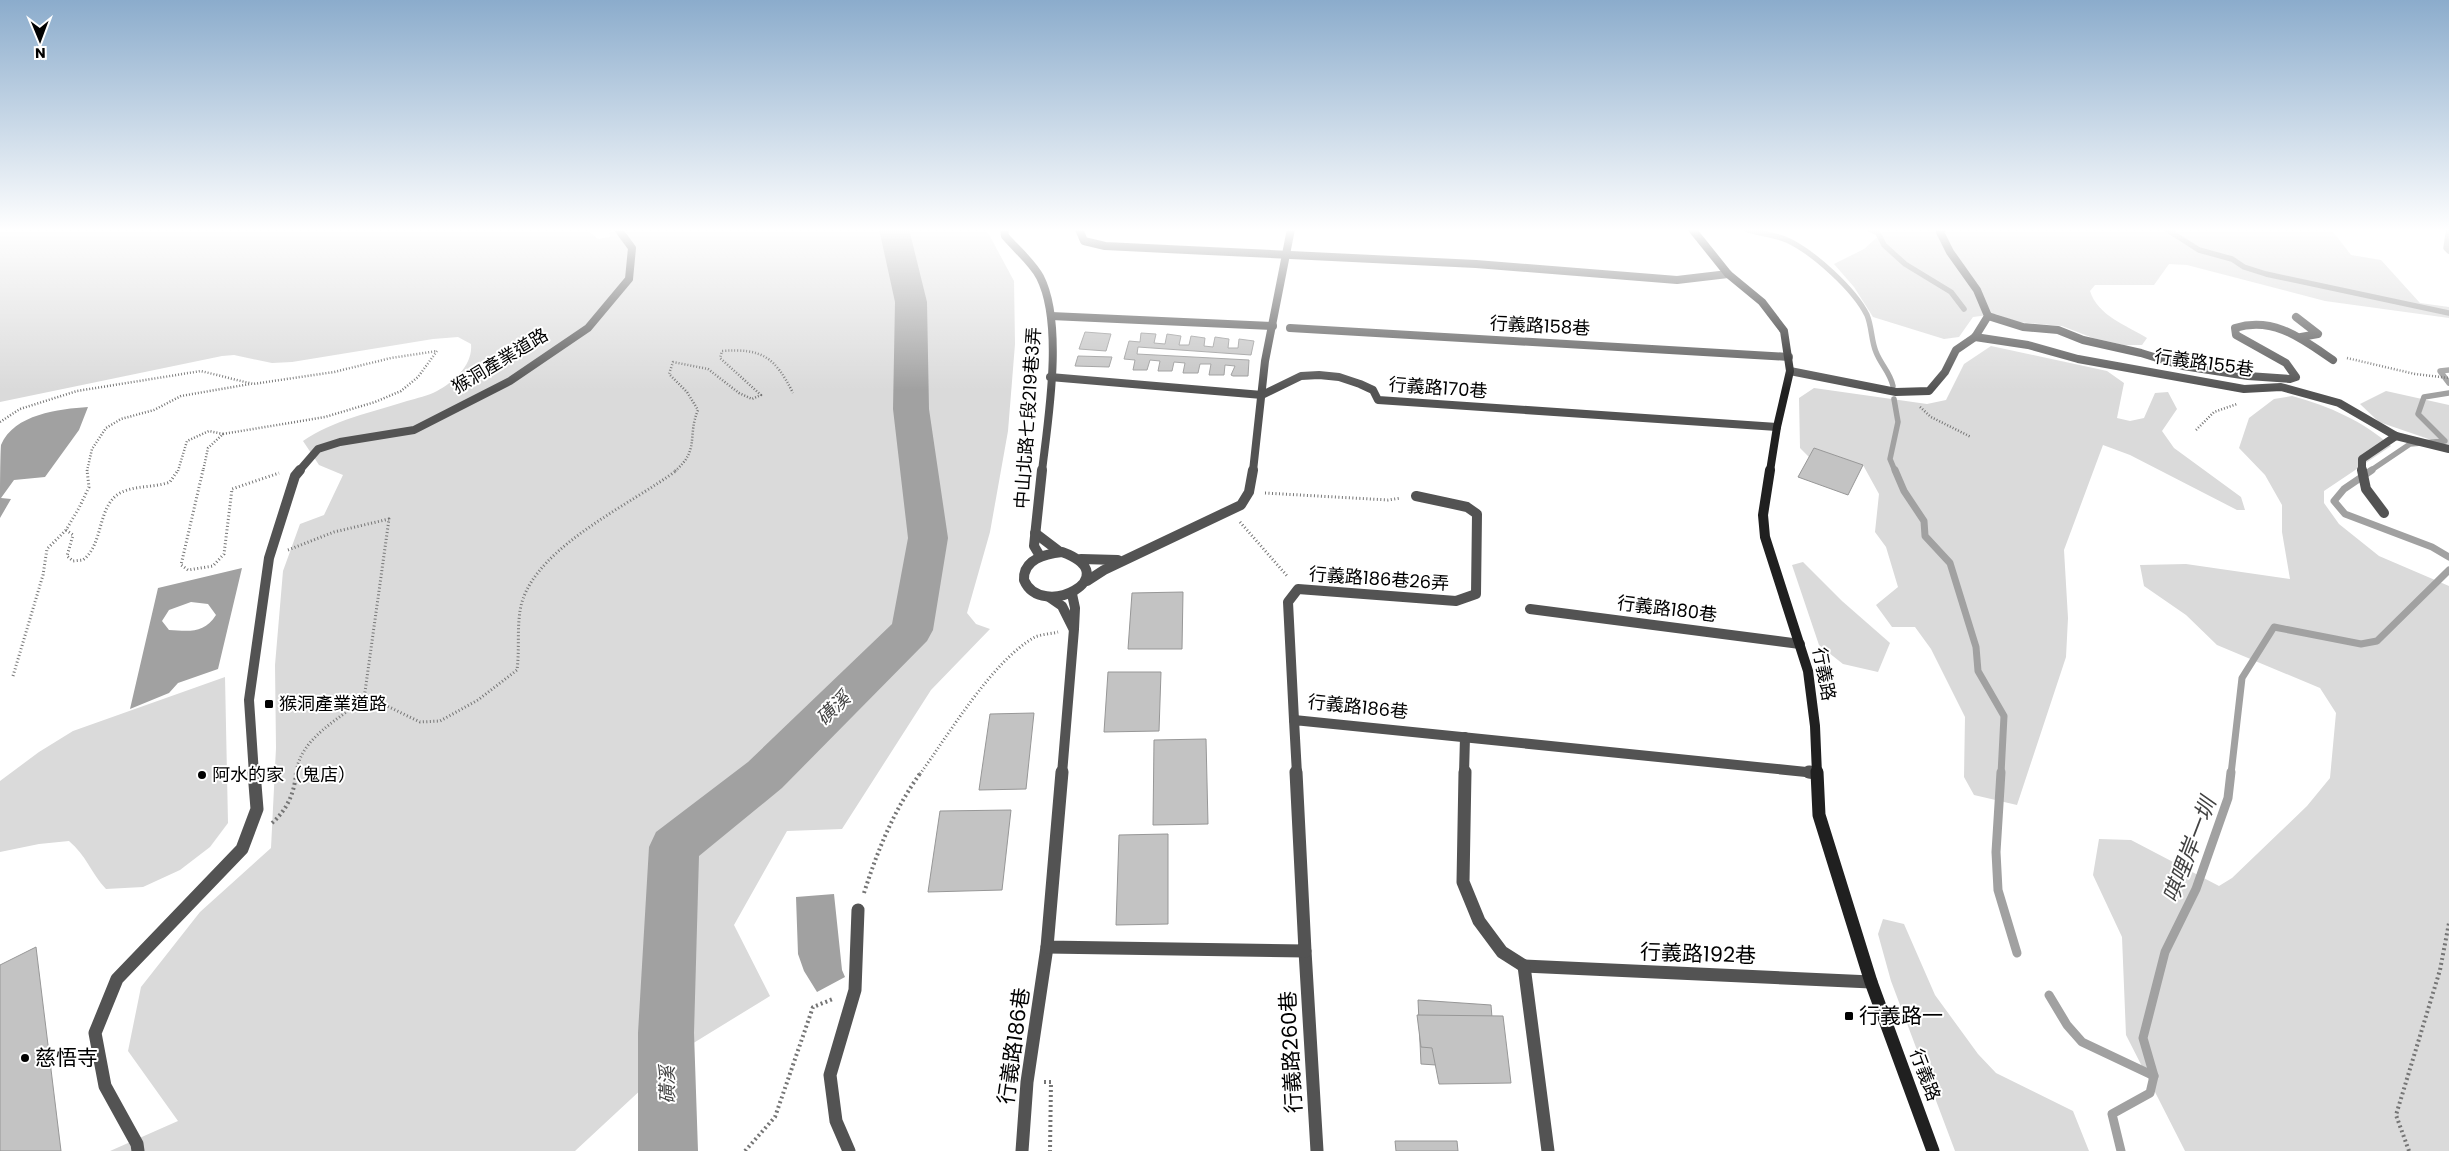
<svg xmlns="http://www.w3.org/2000/svg" width="2449" height="1151" viewBox="0 0 2449 1151" font-family="Poppins,'Noto Sans TC',sans-serif">
<rect width="100%" height="100%" fill="#fff"/>
<g fill="#dadada">
<path d="M0 229H586L598 239 610 237 609 229H986L1014 281 1015 344 1008 431 990 532 967 613 976 624 990 629 931 690 842 829 787 831 734 925 770 996 687 1047 575 1151H110L178 1121 128 1051 141 987 200 912 271 848 276 748 275 665 283 571 300 524 324 515 343 475 319 465 303 441C333 420 373 412 407 401 417 398 428 396 437 391 454 382 473 365 471 344L458 337 433 339 292 362 272 363 234 355 222 356 0 402Z"/>
<path d="M1879 229H2203L2228 232 2238 229H2331L2351 255 2381 260 2420 303 2449 307V318L2325 301 2187 265 2169 264 2154 285H2095L2090 291C2098 316 2126 325 2147 338L2142 345H2124L2093 338 2062 326 2017 322 1996 314 1973 317 1959 337 1944 339 1873 317 1854 287 1834 264 1864 249 1883 232Z"/>
<polygon points="1991,346 2107,371 2124,383 2117,418 2130,421 2144,418 2155,393 2168,392 2177,409 2162,431 2174,448 2241,497 2245,510 2237,510 2130,455 2103,445 2064,550 2068,618 2066,657 2017,805 1974,795 1964,777 1965,717 1931,649 1915,627 1892,627 1876,605 1898,587 1886,547 1875,532 1879,494 1863,465 1814,448 1809,457 1800,448 1799,398 1814,388 1927,404 1946,400 1964,364"/>
<polygon points="2386,391 2449,405 2449,446 2379,422 2360,404"/>
<path d="M2292 396C2329 406 2363 421 2391 446L2324 491V503L2339 524 2379 556 2449 586V1151H2185L2126 1035 2122 937 2093 875 2099 839 2131 840 2219 886 2232 878 2307 806 2330 778 2336 713 2320 688 2217 645 2186 615 2144 586 2140 565 2186 564 2290 579 2282 532V505L2265 475 2239 448 2249 418 2274 399Z"/>
<polygon points="1803,562 1842,601 1890,643 1878,672 1843,664 1819,645 1792,565"/>
<path d="M225 677 228 823 210 847 180 870 143 887 106 889C91 873 86 855 69 841L39 844 0 852V781L39 752 73 731Z"/>
<polygon points="1883,919 1904,924 1935,995 1978,1054 1996,1073 2073,1111 2089,1151 1955,1151 1891,981 1878,934"/>
</g>
<g fill="#a1a1a1" fill-rule="evenodd">
<path d="M88 407 79 430 45 477 14 480 1 498 11 499 0 518C0 504 0 456 1 445 14 414 59 409 88 407Z"/>
<path d="M242 568 218 669 178 683 169 693 130 709 158 588ZM191 602 208 604 216 615C204 634 189 631 169 630L162 621 169 610Z"/>
<polygon points="834,894 842,970 845,977 817,992 804,971 798,954 796,897"/>
</g>
<g fill="none" stroke-linecap="round" stroke-linejoin="round">
<g stroke="#a1a1a1" stroke-width="5.5">
<path d="M1746 229C1759 234 1774 234 1787 240 1813 252 1854 289 1867 315 1872 327 1871 340 1876 352 1881 365 1890 372 1893 386"/>
<polyline points="1869,229 1878,233 1884,245 1905,264 1951,292 1964,309"/>
<polyline points="2166,229 2199,250 2232,259 2244,267 2266,274 2449,313"/>
<polyline points="2449,229 2446,248 2449,251"/>
<polyline points="2449,370 2440,371 2449,383"/>
<polyline points="1894,399 1898,422 1890,459 1895,471"/>
<polyline points="2370,471 2410,444 2445,441 2418,414 2424,397 2449,393"/>
</g>
<g stroke="#a1a1a1" stroke-width="7">
<polyline points="1895,470 1904,491 1924,521 1925,536 1950,563 1976,647 1978,671 2004,716 2001,774"/>
<polyline points="2372,470 2344,489 2334,501 2345,514 2432,547 2449,557"/>
<polyline points="2231,774 2242,678 2274,627 2361,644 2377,641 2449,570"/>
</g>
<g stroke="#a1a1a1" stroke-width="9">
<polyline points="2001,772 1996,852 1998,890 2017,953"/>
<polyline points="2049,995 2067,1025 2082,1042 2154,1076"/>
<polyline points="2121,1151 2112,1114 2150,1093 2154,1076 2143,1038 2165,952 2196,889 2228,798 2231,772"/>
</g>
<polygon fill="#a1a1a1" fill-rule="evenodd" points="879,229 909,229 927,302 929,409 948,538 933,630 927,641 782,788 699,856 694,1033 698,1151 638,1151 638,1033 649,847 656,832 748,762 892,624 908,538 893,409 895,302"/>
</g>
<g fill="#c3c3c3" stroke="#979797">
<polygon points="1085,332 1111,334 1106,351 1079,349"/>
<polygon points="1141,333 1156,334 1154,343 1165,344 1167,334 1181,336 1179,345 1189,345 1191,336 1205,338 1204,346 1213,347 1215,337 1229,339 1228,348 1238,348 1239,339 1254,341 1251,355 1138,347 1137,354 1249,360 1248,376 1233,376 1231,375 1235,366 1225,365 1224,375 1209,375 1211,364 1200,364 1198,373 1183,373 1185,363 1174,362 1172,371 1158,371 1160,361 1150,360 1147,370 1133,370 1135,360 1124,359 1129,341 1140,342"/>
<polygon points="1078,356 1112,357 1109,367 1075,366"/>
<polygon points="1814,448 1863,465 1848,495 1798,477"/>
<polygon points="1183,592 1182,649 1128,649 1132,593"/>
<polygon points="1108,672 1161,672 1159,731 1104,732"/>
<polygon points="1034,713 1026,789 979,790 990,714"/>
<polygon points="1206,739 1208,824 1153,825 1154,740"/>
<polygon points="1011,810 1002,890 928,892 940,811"/>
<polygon points="1168,834 1168,924 1116,925 1119,835"/>
<polygon points="36,947 61,1151 0,1151 0,965"/>
<polygon points="1418,1000 1491,1005 1496,1069 1421,1064"/>
<polygon points="1417,1015 1503,1016 1511,1083 1439,1084 1432,1048 1421,1047"/>
<polygon points="1395,1141 1457,1141 1458,1151 1396,1151"/>
</g>
<g fill="none" stroke-linecap="round" stroke-linejoin="round">
<g stroke="#757575" stroke-width="2.5" stroke-dasharray="1 2" stroke-linecap="butt">
<polyline points="2347,358 2415,374 2449,378"/>
<polyline points="1920,407 1931,417 1971,437"/>
<polyline points="0,422 20,409 77,391 201,371 253,384 334,372 391,358 437,351 418,377 401,391 375,402 325,417 223,434 208,448 203,471"/>
<polyline points="2196,430 2214,412 2237,404"/>
<polyline points="87,471 92,449 106,428 121,419 154,410 181,396 250,384"/>
<polyline points="178,471 187,441 209,431 223,434"/>
<path d="M675 471C700 450 687 436 698 410L687 392 669 374 673 362 708 369 739 393 752 399 761 395 720 358 722 351C762 348 775 357 793 393"/>
</g>
<g stroke="#757575" stroke-width="3" stroke-dasharray="1 2.5" stroke-linecap="butt">
<polyline points="203,470 181,565 188,570 213,566 224,554 232,489 279,473"/>
<polyline points="1265,493 1388,500 1401,498"/>
<polyline points="1240,522 1288,577"/>
<path d="M66 530 73 535 67 556 73 561 83 560C104 544 97 506 120 493 135 485 154 488 170 482L178 470"/>
<polyline points="288,550 334,532 389,519 364,699"/>
<polyline points="13,676 43,575 47,549 66,530 79,508 89,487 87,470"/>
<path d="M296 774C299 739 339 719 364 699L385 705 420 722 440 721 478 700 517 670C520 648 516 623 522 602 539 545 632 504 677 470"/>
<path d="M920 774C949 734 993 660 1035 637 1042 634 1051 634 1058 632"/>
</g>
<g stroke="#757575" stroke-width="4" stroke-dasharray="2 3" stroke-linecap="butt">
<path d="M272 823C287 810 295 792 296 772"/>
<path d="M864 893C878 849 894 810 921 772"/>
<polyline points="1044,1082 1051,1082 1050,1151"/>
<polyline points="745,1151 775,1117 813,1007 833,999"/>
<polyline points="2409,1151 2396,1115 2440,970 2449,923"/>
</g>
<g stroke="#535353" stroke-width="8">
<polyline points="1079,229 1084,241 1105,246 1476,264 1677,280 1728,274"/>
<polyline points="1051,316 1273,326"/>
<path d="M1988 316 2023 327 2058 330 2083 340 2141 353 2183 366 2248 376 2290 379 2296 377 2286 363 2236 335 2235 328C2274 316 2302 339 2333 360"/>
<polyline points="2296,317 2318,334 2301,337"/>
<polyline points="1290,328 1789,357"/>
<polyline points="1975,337 2028,345 2078,359 2244,389 2281,387 2339,403 2396,436 2449,449"/>
<polyline points="1790,371 1896,392 1929,391 1945,372 1956,350 1975,337 1988,316 1977,290 1950,252 1940,232 1942,229"/>
<polyline points="1050,377 1262,395 1301,376 1319,375 1339,377 1360,384 1373,390 1378,400 1777,427"/>
<polyline points="1253,471 1265,361 1291,229"/>
<polyline points="2362,471 2362,459 2396,436"/>
</g>
<g stroke="#535353" stroke-width="10">
<polyline points="2362,470 2366,489 2384,513"/>
<polyline points="1081,559 1118,560"/>
<polyline points="1087,581 1104,570 1241,505 1249,492 1253,470"/>
<polyline points="1530,609 1800,644"/>
<polyline points="1294,720 1288,602 1298,589 1456,601 1476,594 1477,514 1467,507 1416,496"/>
<polyline points="1464,774 1465,737"/>
</g>
<g stroke="#535353" stroke-width="13">
<polyline points="1465,772 1463,882 1479,921 1502,952 1524,966"/>
<polyline points="1305,951 1317,1151"/>
<polyline points="1524,966 1871,982"/>
<polyline points="1524,966 1548,1151"/>
<polyline points="849,1151 836,1121 830,1075 855,990 858,910"/>
<polyline points="1022,1151 1027,1082 1047,947"/>
</g>
<g stroke="#535353" stroke-width="8">
<path d="M1004 229 1005 236C1016 249 1032 262 1040 277 1064 324 1048 420 1042 471"/>
<polyline points="299,471 318,449 340,442 414,430 510,381 588,328 629,279 632,248 618,229"/>
</g>
<g stroke="#535353" stroke-width="10">
<polyline points="1035,533 1060,552"/>
<path d="M1062 552C1129 576 1041 621 1024 580 1023 559 1045 554 1062 552Z"/>
<polyline points="1040,556 1034,546 1042,470"/>
<polyline points="1049,597 1062,606 1073,628"/>
<polyline points="254,774 249,700 269,558 295,476 300,470"/>
<polyline points="1062,774 1074,629 1075,608 1072,594"/>
<polyline points="1297,774 1294,720 1816,773"/>
</g>
<g stroke="#535353" stroke-width="13">
<polyline points="1062,772 1047,947 1305,951 1296,772"/>
<polyline points="1809,772 1816,773"/>
<polyline points="138,1151 137,1144 105,1086 95,1033 117,979 242,849 257,809 254,772"/>
</g>
<polyline stroke="#202020" stroke-width="8" points="1692,229 1728,274 1762,302 1784,331 1790,371 1777,427 1770,471"/>
<polyline stroke="#202020" stroke-width="10" points="1770,470 1763,515 1765,537 1808,671 1815,726 1817,774"/>
<polyline stroke="#202020" stroke-width="13" points="1817,772 1819,815 1871,982 1933,1151"/>
</g>
<linearGradient id="sky" x2="0" y2="1"><stop stop-color="#8baccc"/><stop offset="0.59" stop-color="#fff"/><stop offset="1" stop-color="#fff" stop-opacity="0"/></linearGradient>
<rect width="2449" height="390" fill="url(#sky)"/>
<g fill="#000" stroke="#fff" stroke-width="2">
<rect x="264" y="699" width="10" height="10" rx="2.5"/>
<circle cx="202" cy="775" r="5"/>
<rect x="1844" y="1011" width="10" height="10" rx="2.5"/>
<circle cx="25" cy="1058" r="5"/>
</g>
<g text-anchor="middle" stroke-width="4" stroke-linejoin="round" paint-order="stroke">
<g font-size="18" fill="#000" stroke="#fff">
<text transform="translate(1540 326) rotate(3)" y="6">行義路158巷</text>
<text transform="translate(500 361) rotate(-31)" y="6">猴洞產業道路</text>
<text transform="translate(2204 363) rotate(8)" y="6">行義路155巷</text>
<text transform="translate(1438 388) rotate(4)" y="6">行義路170巷</text>
<text transform="translate(1028 418) rotate(-86)" y="6">中山北路七段219巷3弄</text>
<text transform="translate(1379 579) rotate(4)" y="6">行義路186巷26弄</text>
<text transform="translate(1667 609) rotate(7)" y="6">行義路180巷</text>
<text transform="translate(1824 674) rotate(79)" y="6">行義路</text>
<text transform="translate(1358 707) rotate(6)" y="6">行義路186巷</text>
<text transform="translate(1925 1075) rotate(69)" y="6">行義路</text>
</g>
<g font-size="18" fill="#000" stroke="#fff" text-anchor="start">
<text x="279" y="710">猴洞產業道路</text>
<text x="212" y="781">阿水的家（鬼店）</text>
</g>
<g font-size="19" font-style="italic" fill="#424242" stroke="#fff">
<text transform="translate(833 708) rotate(-44)" y="7">磺溪</text>
<text transform="translate(667 1085) rotate(-91)" y="7">磺溪</text>
</g>
<g font-size="21" fill="#000" stroke="#fff">
<text transform="translate(1698 954) rotate(2)" y="7">行義路192巷</text>
<text transform="translate(1014 1046) rotate(-82)" y="7">行義路186巷</text>
<text transform="translate(1291 1052) rotate(-93)" y="7">行義路260巷</text>
</g>
<g font-size="21" fill="#000" stroke="#fff" text-anchor="start">
<text x="1859" y="1023">行義路一</text>
<text x="35" y="1065">慈悟寺</text>
</g>
<g font-size="22" font-style="italic" fill="#424242" stroke="#fff">
<text transform="translate(2189 850) rotate(-69)" y="8">唭哩岸一圳</text>
</g>
</g>
<g transform="translate(40 40) rotate(179)" stroke="#ffffff" stroke-width="4" paint-order="stroke">
<path d="M0-4L9 19L0 12L-9 19Z" fill="#000000"/>
<text y="-8" font-size="14" font-weight="bold" text-anchor="middle" fill="#000000">N</text>
</g>
</svg>
